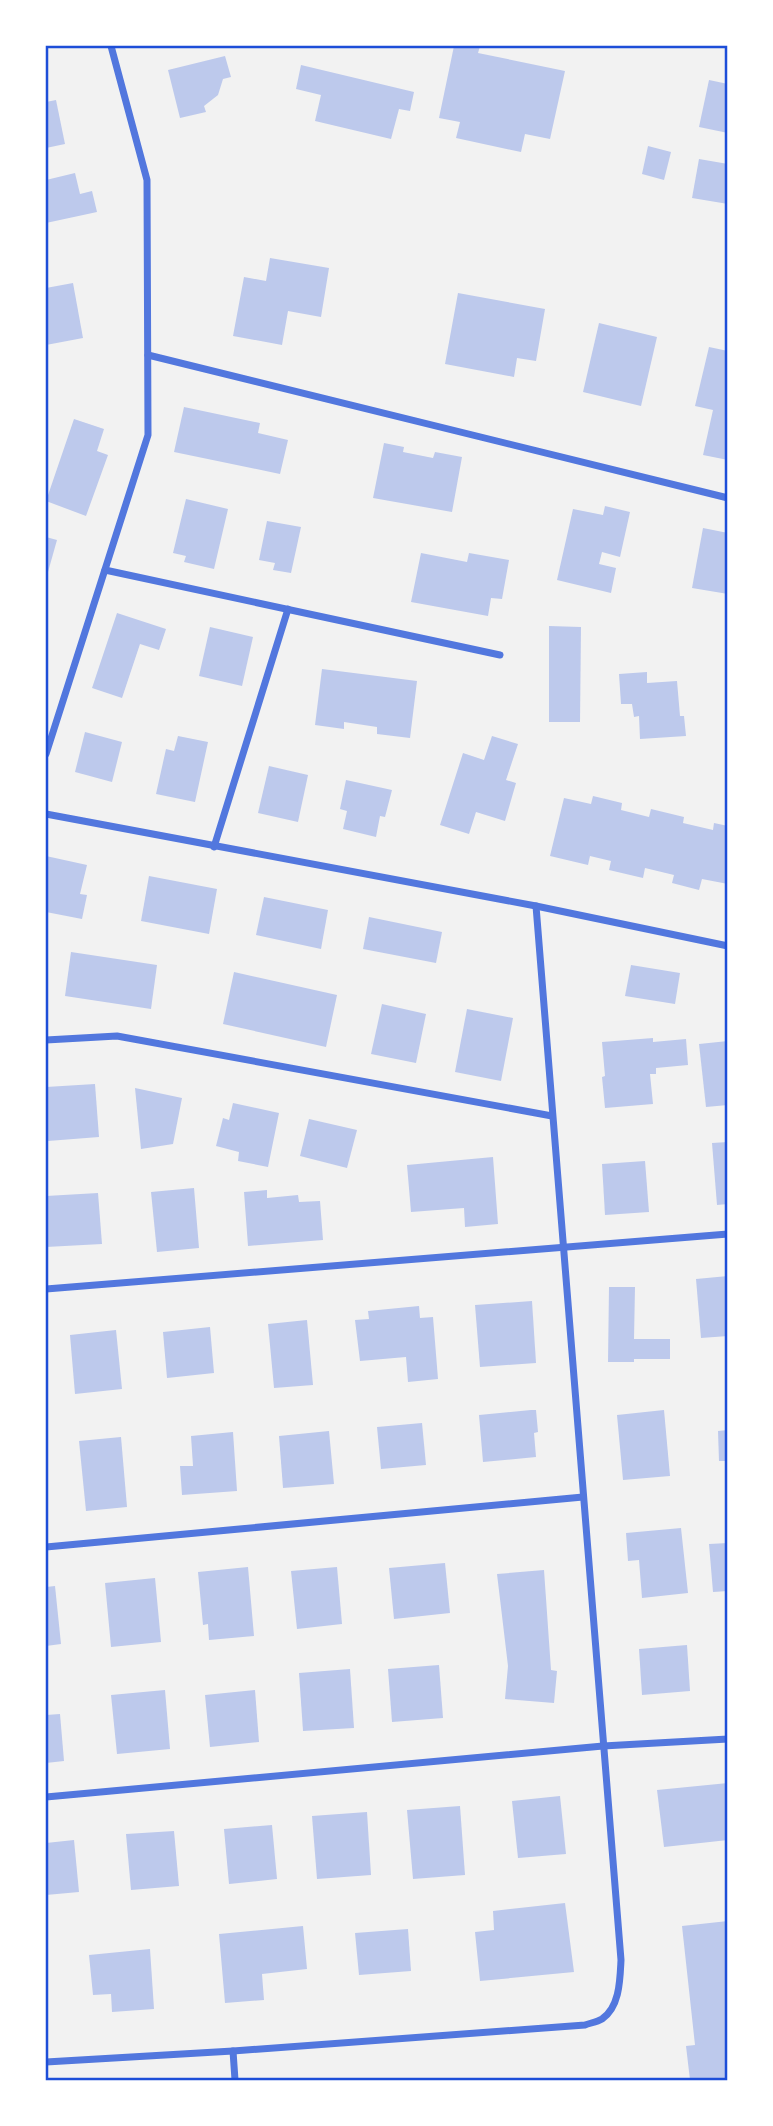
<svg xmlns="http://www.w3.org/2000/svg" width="773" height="2126" viewBox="0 0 773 2126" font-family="'Fira Sans Condensed',sans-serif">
<rect width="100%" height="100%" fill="#f2f2f2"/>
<g fill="#bdc9ec">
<polygon points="454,46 480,46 478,53 565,71 550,139 525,134 521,152 456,138 460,122 439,118"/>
<polygon points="225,56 231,77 223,79 218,95 204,106 206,112 180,118 168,70"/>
<polygon points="301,65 414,92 410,111 399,109 391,139 315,121 321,95 296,89"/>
<polygon points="709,80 728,84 728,133 699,127"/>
<polygon points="56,100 65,144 46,148 46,102"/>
<polygon points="648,146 671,152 664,180 642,174"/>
<polygon points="699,159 728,164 728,204 692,198"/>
<polygon points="75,173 80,194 92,191 97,212 46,223 46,180"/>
<polygon points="270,258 329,268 321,317 288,311 282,345 233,336 244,277 266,281"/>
<polygon points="73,283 83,338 46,345 46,288"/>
<polygon points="458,293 545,309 536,361 517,358 514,377 445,364"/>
<polygon points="599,323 657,337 641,406 583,392"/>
<polygon points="709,347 728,351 728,460 703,455 713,410 695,406"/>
<polygon points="184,407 260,423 258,433 288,440 280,474 174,452"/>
<polygon points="74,419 104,429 97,451 108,455 86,516 46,501"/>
<polygon points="384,443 404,447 403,452 433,458 435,452 462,457 452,512 373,498"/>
<polygon points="186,499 228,509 214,569 184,562 186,556 173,553"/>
<polygon points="605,506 630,512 620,557 602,552 599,564 616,568 611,593 557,580 573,509 603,515"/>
<polygon points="267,521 301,527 291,573 273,570 275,563 259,560"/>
<polygon points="703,528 728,533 728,594 692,588"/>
<polygon points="46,537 57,540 46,579"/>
<polygon points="421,553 467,562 469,553 509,560 502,599 491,598 488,616 411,602"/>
<polygon points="117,613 166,629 159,650 140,644 122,698 92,688"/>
<polygon points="549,626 581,627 580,722 549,722"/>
<polygon points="210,627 253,637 242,686 199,676"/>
<polygon points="322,669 417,681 410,738 377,734 377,727 344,722 344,729 315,725"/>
<polygon points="647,672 647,683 677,681 680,716 684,716 686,736 640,739 639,716 634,717 632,704 621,704 619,674"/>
<polygon points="85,732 122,742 112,782 75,772"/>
<polygon points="178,736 208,742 195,802 156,794 166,749 174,751"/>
<polygon points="492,736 518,744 506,780 516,783 505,821 476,812 469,834 440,825 463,753 484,760"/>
<polygon points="269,766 308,775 298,822 258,813"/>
<polygon points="346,780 392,790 385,817 380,816 376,837 343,829 347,811 340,809"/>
<polygon points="593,796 622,803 621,810 649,817 651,809 684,817 683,823 713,830 714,823 728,826 728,884 702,879 699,890 672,883 674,875 645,868 643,878 609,870 611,861 590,856 588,865 550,856 564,798 591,804"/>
<polygon points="46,856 87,865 80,894 87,895 82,919 46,912"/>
<polygon points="149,876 217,889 209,934 141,921"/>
<polygon points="264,897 328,910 321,949 256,935"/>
<polygon points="369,917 442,932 436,963 363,949"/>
<polygon points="71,952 157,965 151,1009 65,996"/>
<polygon points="631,965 680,973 675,1004 625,996"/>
<polygon points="234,972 337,995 326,1047 223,1024"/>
<polygon points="382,1004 426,1014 416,1063 371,1054"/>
<polygon points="467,1009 513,1018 501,1081 455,1072"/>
<polygon points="653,1038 653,1042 686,1039 688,1065 656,1068 656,1074 650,1074 653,1104 605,1108 602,1077 605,1076 602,1042"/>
<polygon points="728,1041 728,1105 706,1107 699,1044"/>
<polygon points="95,1084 99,1137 48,1141 46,1087"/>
<polygon points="135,1088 182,1098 173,1144 141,1149"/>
<polygon points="233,1103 279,1113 268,1167 238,1161 239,1152 216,1146 223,1118 229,1120"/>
<polygon points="309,1119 357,1130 347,1168 300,1156"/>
<polygon points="728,1142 728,1204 717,1205 712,1143"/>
<polygon points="493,1157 498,1224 465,1227 464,1208 411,1212 407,1165"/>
<polygon points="645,1161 649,1212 605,1215 602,1164"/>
<polygon points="194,1188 199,1248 157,1252 151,1192"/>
<polygon points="267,1190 267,1198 298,1195 299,1202 320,1201 323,1240 248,1246 244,1192"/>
<polygon points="98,1193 102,1244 46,1247 46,1196"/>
<polygon points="728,1276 728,1336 701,1338 696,1279"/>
<polygon points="609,1287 635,1287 634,1339 670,1339 670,1359 634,1359 634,1362 608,1362"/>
<polygon points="532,1301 536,1363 480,1367 475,1305"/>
<polygon points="419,1306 420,1318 433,1317 438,1379 408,1382 406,1357 360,1361 355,1320 369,1319 368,1311"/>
<polygon points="307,1320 313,1385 274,1388 268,1324"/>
<polygon points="210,1327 214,1373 167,1378 163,1332"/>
<polygon points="116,1330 122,1389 75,1394 70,1335"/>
<polygon points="531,1410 536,1410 538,1432 534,1433 536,1457 483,1462 479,1415"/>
<polygon points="664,1410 670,1476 623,1480 617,1415"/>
<polygon points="422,1423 426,1465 381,1469 377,1427"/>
<polygon points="728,1430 728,1461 719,1461 718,1431"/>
<polygon points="329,1431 334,1484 283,1488 279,1436"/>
<polygon points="233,1432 237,1491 182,1495 180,1466 193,1466 191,1436"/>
<polygon points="121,1437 127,1507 86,1511 79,1441"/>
<polygon points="681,1528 688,1593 642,1598 639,1560 628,1561 626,1533"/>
<polygon points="728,1543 728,1591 713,1592 709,1544"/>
<polygon points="445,1563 450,1613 394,1619 389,1568"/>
<polygon points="248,1567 254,1636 209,1640 208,1624 203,1625 198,1572"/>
<polygon points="337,1567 342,1624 297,1629 291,1571"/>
<polygon points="544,1570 551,1670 557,1671 554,1703 505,1699 508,1666 497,1574"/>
<polygon points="155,1578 161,1642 111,1647 105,1583"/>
<polygon points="55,1586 61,1644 46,1646 46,1587"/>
<polygon points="687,1645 690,1691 642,1695 639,1649"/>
<polygon points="439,1665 443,1718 392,1722 388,1669"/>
<polygon points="350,1669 354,1728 303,1731 299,1673"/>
<polygon points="165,1690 170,1749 117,1754 111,1695"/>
<polygon points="255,1690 259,1742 210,1747 205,1695"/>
<polygon points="60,1714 64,1761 46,1763 46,1715"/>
<polygon points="728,1783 728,1840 664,1847 657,1790"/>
<polygon points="560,1796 566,1854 518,1858 512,1801"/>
<polygon points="460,1806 465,1875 413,1879 407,1810"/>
<polygon points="367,1812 371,1875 317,1879 312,1816"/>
<polygon points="272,1825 277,1879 229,1884 224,1829"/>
<polygon points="174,1831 179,1886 131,1890 126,1834"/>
<polygon points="74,1840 79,1892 46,1895 46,1843"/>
<polygon points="565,1903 574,1972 480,1981 475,1932 494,1930 493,1911"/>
<polygon points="728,1921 728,2080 690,2080 686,2046 695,2045 682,1926"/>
<polygon points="303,1926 307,1969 262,1974 264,2000 225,2003 219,1934"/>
<polygon points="408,1929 411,1971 359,1975 355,1933"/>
<polygon points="150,1949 154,2009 112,2012 111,1994 93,1995 89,1955"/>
</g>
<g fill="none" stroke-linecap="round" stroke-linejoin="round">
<g stroke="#5277de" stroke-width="7">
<polyline points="148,355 728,498"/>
<polyline points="105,570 500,655"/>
<polyline points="46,754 148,435 147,180 111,46"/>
<polyline points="46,814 536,906 728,946"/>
<polyline points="214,847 288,609"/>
<polyline points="46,1040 117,1036 552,1116"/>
<polyline points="46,1289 728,1234"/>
<polyline points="46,1547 583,1497"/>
<polyline points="46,1797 603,1746 728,1739"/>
<polyline points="233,2051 235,2080"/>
<path d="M46 2062 233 2051 585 2025C590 2023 597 2022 602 2019 620 2007 620 1979 621 1960L536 906"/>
</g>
</g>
<rect width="773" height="2126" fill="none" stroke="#ffffff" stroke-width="94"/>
<rect x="47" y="47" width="679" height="2032" fill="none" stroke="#1d4ed8" stroke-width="2.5"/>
</svg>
